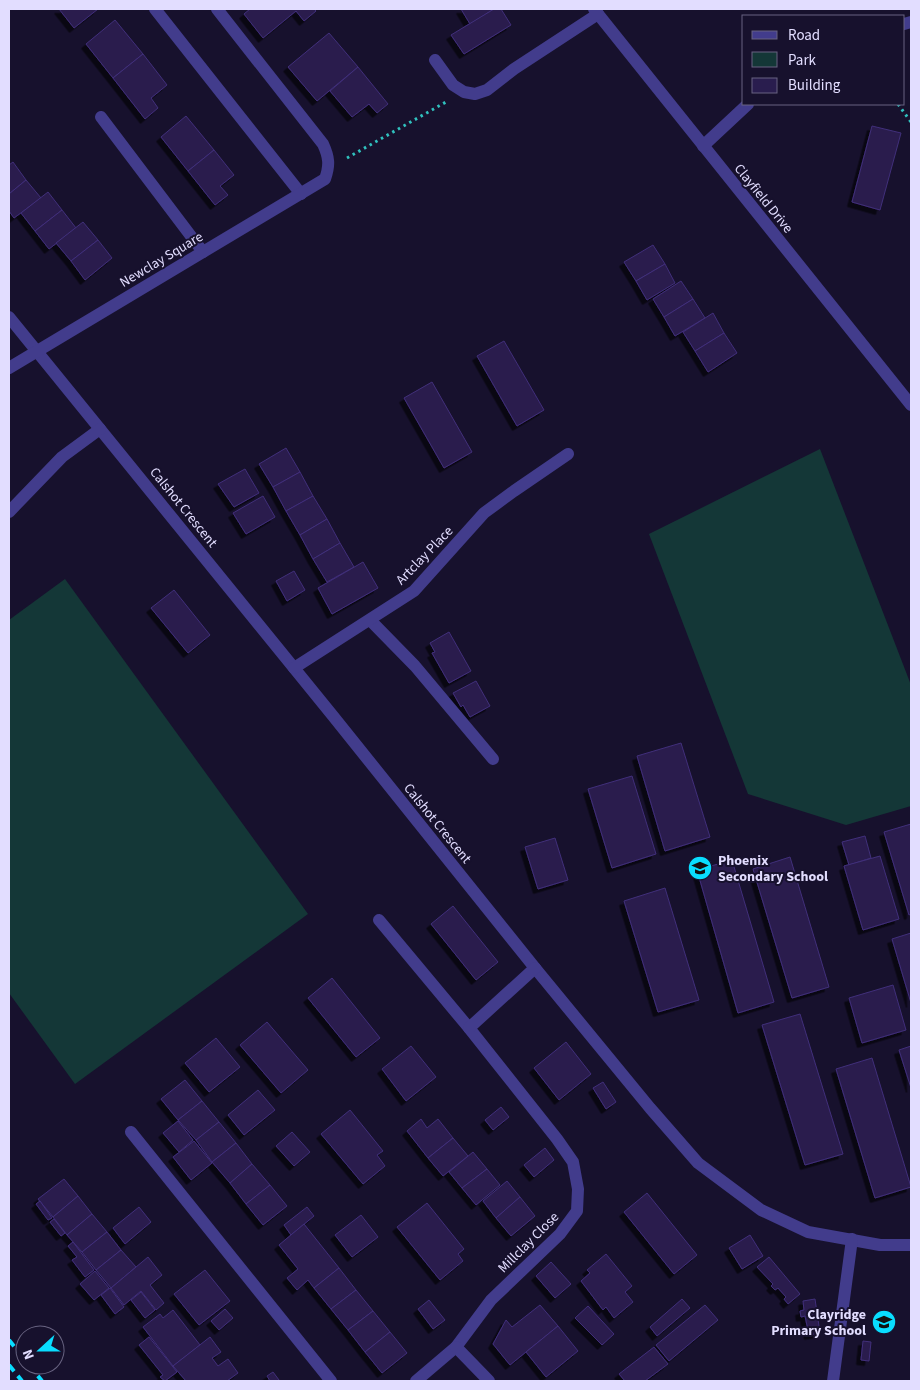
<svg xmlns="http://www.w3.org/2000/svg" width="920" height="1390" viewBox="0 0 920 1390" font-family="'Source Sans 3',sans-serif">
<defs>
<filter id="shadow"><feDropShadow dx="-4.5" dy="4.5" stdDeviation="0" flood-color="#0009"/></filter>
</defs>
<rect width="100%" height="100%" fill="#17112d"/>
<g fill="#143737">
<polygon points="820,449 911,685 911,806 846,825 748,794 649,534"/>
<polygon points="65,579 308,914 75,1084 9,993 9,620"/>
</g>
<g fill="#291d4e" stroke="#412f7a" filter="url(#shadow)">
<polygon points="59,9 98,9 74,28"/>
<polygon points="250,9 314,9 316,11 304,21 296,11 263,38 244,14"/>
<polygon points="461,9 494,9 470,24"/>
<polygon points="494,9 501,9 511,25 464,54 451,35"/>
<polygon points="115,20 143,54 113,78 86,44"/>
<polygon points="329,33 358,67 317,101 288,67"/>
<polygon points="143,54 167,85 151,98 158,108 145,119 113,78"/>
<polygon points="358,67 388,104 377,113 369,104 352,117 330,91"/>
<polygon points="186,116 214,150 188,171 161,137"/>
<polygon points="872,126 901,133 880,210 852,202"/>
<polygon points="214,150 234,175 220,186 228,195 215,205 188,171"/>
<polygon points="13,162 26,180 9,194 9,165"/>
<polygon points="26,180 41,198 14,218 9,211 9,194"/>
<polygon points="48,192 62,210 35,231 21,213"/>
<polygon points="62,210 76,228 49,249 35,231"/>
<polygon points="83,222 98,240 71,261 56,243"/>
<polygon points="98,240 112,258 85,280 71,261"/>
<polygon points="653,245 665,264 636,281 624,262"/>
<polygon points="665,264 675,283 647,300 636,281"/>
<polygon points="681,281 693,299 664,317 653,299"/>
<polygon points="693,299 705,318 675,336 664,317"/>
<polygon points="713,313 724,333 695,351 683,332"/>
<polygon points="724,333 737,353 708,372 695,351"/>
<polygon points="504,341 544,410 517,426 477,356"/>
<polygon points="432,382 472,452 444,468 404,398"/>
<polygon points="286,448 300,472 273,487 259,464"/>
<polygon points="245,469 259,493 234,507 218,484"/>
<polygon points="300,472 313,496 286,511 273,487"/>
<polygon points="263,496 275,517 246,534 233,513"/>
<polygon points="313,496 327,519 300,535 286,511"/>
<polygon points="327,519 340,543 313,559 300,535"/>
<polygon points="340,543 354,567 327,582 313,559"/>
<polygon points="363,562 378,588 332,614 318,588"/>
<polygon points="294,571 305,590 287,601 276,581"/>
<polygon points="174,590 210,635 188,653 151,608"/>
<polygon points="449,632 471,671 449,683 432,653 435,652 430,643"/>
<polygon points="476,681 490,706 470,717 463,705 461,707 453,693"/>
<polygon points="681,743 710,837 665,851 637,756"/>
<polygon points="632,776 656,854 612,868 588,789"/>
<polygon points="911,824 911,914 909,915 884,832"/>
<polygon points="865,836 871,858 849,865 842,842"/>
<polygon points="555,838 568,880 538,889 525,847"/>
<polygon points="880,856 899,919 863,930 844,866"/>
<polygon points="790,857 829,987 792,998 753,869"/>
<polygon points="732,860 774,1002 738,1013 697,870"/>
<polygon points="665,888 699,1000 658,1012 624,901"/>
<polygon points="453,906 498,962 476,980 431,924"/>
<polygon points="911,933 911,1003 892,939"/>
<polygon points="332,978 380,1038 356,1057 308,998"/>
<polygon points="893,985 906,1030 862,1043 849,998"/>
<polygon points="800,1014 843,1154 805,1165 762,1025"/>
<polygon points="267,1022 308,1070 281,1093 240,1045"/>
<polygon points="216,1038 240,1067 209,1092 185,1063"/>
<polygon points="566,1042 591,1074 559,1100 534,1068"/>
<polygon points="411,1046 436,1077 406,1101 382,1069"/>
<polygon points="911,1046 911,1088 899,1050"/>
<polygon points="872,1058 911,1187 875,1198 836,1069"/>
<polygon points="185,1080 202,1101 178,1120 161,1099"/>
<polygon points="603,1082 616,1102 606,1109 593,1088"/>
<polygon points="258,1090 275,1110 244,1135 228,1115"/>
<polygon points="202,1101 219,1122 196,1140 178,1120"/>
<polygon points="501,1107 509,1117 493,1130 485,1120"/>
<polygon points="350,1110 383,1151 377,1155 385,1166 363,1184 321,1134"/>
<polygon points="421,1119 427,1128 438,1119 453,1138 428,1158 407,1131"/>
<polygon points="178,1121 193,1140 179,1152 163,1133"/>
<polygon points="219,1122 236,1143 212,1162 196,1140"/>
<polygon points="292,1132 310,1152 294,1166 276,1146"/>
<polygon points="453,1138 468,1156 443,1176 428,1158"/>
<polygon points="194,1141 212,1163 191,1180 173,1157"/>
<polygon points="236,1143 252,1164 230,1183 212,1162"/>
<polygon points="545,1148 554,1160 534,1177 524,1165"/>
<polygon points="473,1152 487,1169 462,1188 449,1172"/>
<polygon points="252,1164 270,1185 246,1204 230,1183"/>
<polygon points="487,1169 500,1185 476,1205 462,1188"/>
<polygon points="64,1179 78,1196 53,1217 38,1199"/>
<polygon points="507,1181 520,1197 496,1218 483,1201"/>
<polygon points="270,1185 287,1206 263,1225 246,1204"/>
<polygon points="647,1193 697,1255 674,1274 624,1212"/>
<polygon points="78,1196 92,1214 67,1235 53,1217"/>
<polygon points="520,1197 535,1216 511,1236 496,1218"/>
<polygon points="40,1201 52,1218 48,1220 36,1204"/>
<polygon points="427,1203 464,1249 458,1254 463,1261 440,1280 397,1227"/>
<polygon points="139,1207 151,1222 125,1244 113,1228"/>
<polygon points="307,1207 314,1216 291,1235 284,1225"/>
<polygon points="92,1214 107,1232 82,1252 67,1235"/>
<polygon points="361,1215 378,1237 352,1257 335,1235"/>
<polygon points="54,1219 65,1233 61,1236 50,1222"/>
<polygon points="304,1224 339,1268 314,1288 308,1280 297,1290 287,1278 298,1269 279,1245"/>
<polygon points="107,1232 121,1250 96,1270 82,1252"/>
<polygon points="750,1235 763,1256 742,1269 729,1248"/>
<polygon points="73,1242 94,1270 85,1277 72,1260 77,1257 68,1246"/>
<polygon points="121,1250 136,1267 111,1288 96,1270"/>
<polygon points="606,1254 632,1286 625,1292 633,1302 614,1318 606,1307 603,1310 581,1281 590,1273 587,1270"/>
<polygon points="148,1257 162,1275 150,1285 164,1303 156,1310 141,1291 124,1305 111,1288"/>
<polygon points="769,1257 800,1294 788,1304 784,1299 786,1297 778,1288 775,1290 771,1286 773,1284 757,1267"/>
<polygon points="551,1262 571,1284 555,1298 536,1276"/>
<polygon points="339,1268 356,1290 331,1309 314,1288"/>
<polygon points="205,1270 230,1301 199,1325 174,1294"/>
<polygon points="95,1271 109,1288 94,1300 80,1284"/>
<polygon points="110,1288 124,1307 115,1314 101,1295"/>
<polygon points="356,1290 373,1311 348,1330 331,1309"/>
<polygon points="141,1292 155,1310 145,1318 131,1300"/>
<polygon points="682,1299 690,1308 657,1336 650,1327"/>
<polygon points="815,1299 820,1333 809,1335 805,1316 801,1317 800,1311 804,1310 803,1301"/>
<polygon points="429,1300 445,1320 433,1329 418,1309"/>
<polygon points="540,1305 558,1326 510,1365 493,1344 506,1320 512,1327"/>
<polygon points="705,1305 718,1320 669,1361 656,1345"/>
<polygon points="588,1306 614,1334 602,1345 575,1318"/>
<polygon points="225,1309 233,1318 219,1330 211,1321"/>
<polygon points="173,1310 200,1345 173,1366 143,1327 160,1314 163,1318"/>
<polygon points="373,1311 390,1332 365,1352 348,1330"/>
<polygon points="558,1326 578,1351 546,1377 526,1352"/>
<polygon points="390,1332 407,1353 382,1373 365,1352"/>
<polygon points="149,1337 177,1372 165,1381 160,1377 163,1375 139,1345"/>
<polygon points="210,1337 221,1352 212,1358 218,1366 228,1359 238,1373 227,1381 186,1381 173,1366"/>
<polygon points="863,1341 871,1342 869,1361 861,1360"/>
<polygon points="654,1347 668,1364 645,1381 625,1381 619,1374"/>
<polygon points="273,1372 279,1380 278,1381 270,1381 267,1376"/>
</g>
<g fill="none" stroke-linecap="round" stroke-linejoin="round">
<g stroke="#30c1be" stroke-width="3" stroke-dasharray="2.5 4" stroke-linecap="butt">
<polyline points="898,104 911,122"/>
<polyline points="347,158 446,102"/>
</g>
<g stroke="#423c8c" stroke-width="12">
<polyline points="155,9 301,194"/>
<polyline points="594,9 911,405"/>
<polyline points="904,24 911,22"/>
<polyline points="435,60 453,85 464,92 475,94 487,90 514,69 598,14"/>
<polyline points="101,117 203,252"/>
<polyline points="703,146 748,104"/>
<polyline points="9,317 333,716 535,968 650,1108 698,1163 761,1210 808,1232 880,1245 911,1245"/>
<path d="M9 368 325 179C330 165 329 157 323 144L217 9"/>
<polyline points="9,512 62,457 100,429"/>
<polyline points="370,620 415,666 493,759"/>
<polyline points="294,668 414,591 484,513 514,491 568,454"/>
<polyline points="379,920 469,1028 557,1139 573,1162 578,1189 577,1211 560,1234 491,1300 456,1347 416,1381"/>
<polyline points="469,1028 535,968"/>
<polyline points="131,1132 331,1381"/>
<polyline points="456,1347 489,1381"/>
<polyline points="833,1381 852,1239"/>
</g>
<g stroke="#09ddff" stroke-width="4" stroke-dasharray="8 6" stroke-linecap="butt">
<polyline points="9,1340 25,1360"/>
<polyline points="9,1365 22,1381"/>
<polyline points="29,1365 42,1381"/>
</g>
</g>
<defs>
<g id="school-disc" transform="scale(1.25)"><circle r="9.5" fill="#09ddff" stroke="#17112d"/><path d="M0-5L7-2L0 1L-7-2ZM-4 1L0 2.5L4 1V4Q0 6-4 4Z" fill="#111"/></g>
</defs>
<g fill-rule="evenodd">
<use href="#school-disc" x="700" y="868"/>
<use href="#school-disc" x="884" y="1322"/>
</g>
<g text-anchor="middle" stroke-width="4" stroke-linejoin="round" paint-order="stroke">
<g font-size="14" fill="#e2ddff" stroke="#17112d">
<text transform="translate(764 198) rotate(51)" y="5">Clayfield Drive</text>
<text transform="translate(161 259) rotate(-31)" y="5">Newclay Square</text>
<text transform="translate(184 507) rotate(51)" y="5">Calshot Crescent</text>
<text transform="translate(424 555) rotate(-46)" y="5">Artclay Place</text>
<text transform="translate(438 823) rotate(51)" y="5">Calshot Crescent</text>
<text transform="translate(528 1242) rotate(-45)" y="5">Millclay Close</text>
</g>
<g font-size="14" font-weight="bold" fill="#e2ddff" stroke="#17112d" text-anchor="start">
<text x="718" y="865">Phoenix<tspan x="718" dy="16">Secondary School</tspan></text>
<text x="866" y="1319" text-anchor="end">Clayridge<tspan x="866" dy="16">Primary School</tspan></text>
</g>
</g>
<rect width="920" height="1390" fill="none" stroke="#e2ddff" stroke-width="20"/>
<rect x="742" y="15" width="162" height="90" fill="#17112d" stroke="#686381"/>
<rect x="752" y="31" width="25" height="8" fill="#423c8c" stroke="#686381"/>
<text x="788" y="40" font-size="15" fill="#e2ddff">Road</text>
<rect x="752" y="52" width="25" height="15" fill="#143737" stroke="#686381"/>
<text x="788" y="65" font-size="15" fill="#e2ddff">Park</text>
<rect x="752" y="78" width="25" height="15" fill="#291d4e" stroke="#686381"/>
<text x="788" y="90" font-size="15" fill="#e2ddff">Building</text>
<g transform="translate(40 1350) rotate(249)"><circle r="24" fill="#17112d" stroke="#686381"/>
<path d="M0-4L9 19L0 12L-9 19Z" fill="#09ddff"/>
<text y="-8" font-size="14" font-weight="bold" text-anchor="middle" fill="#e2ddff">N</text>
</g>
</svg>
